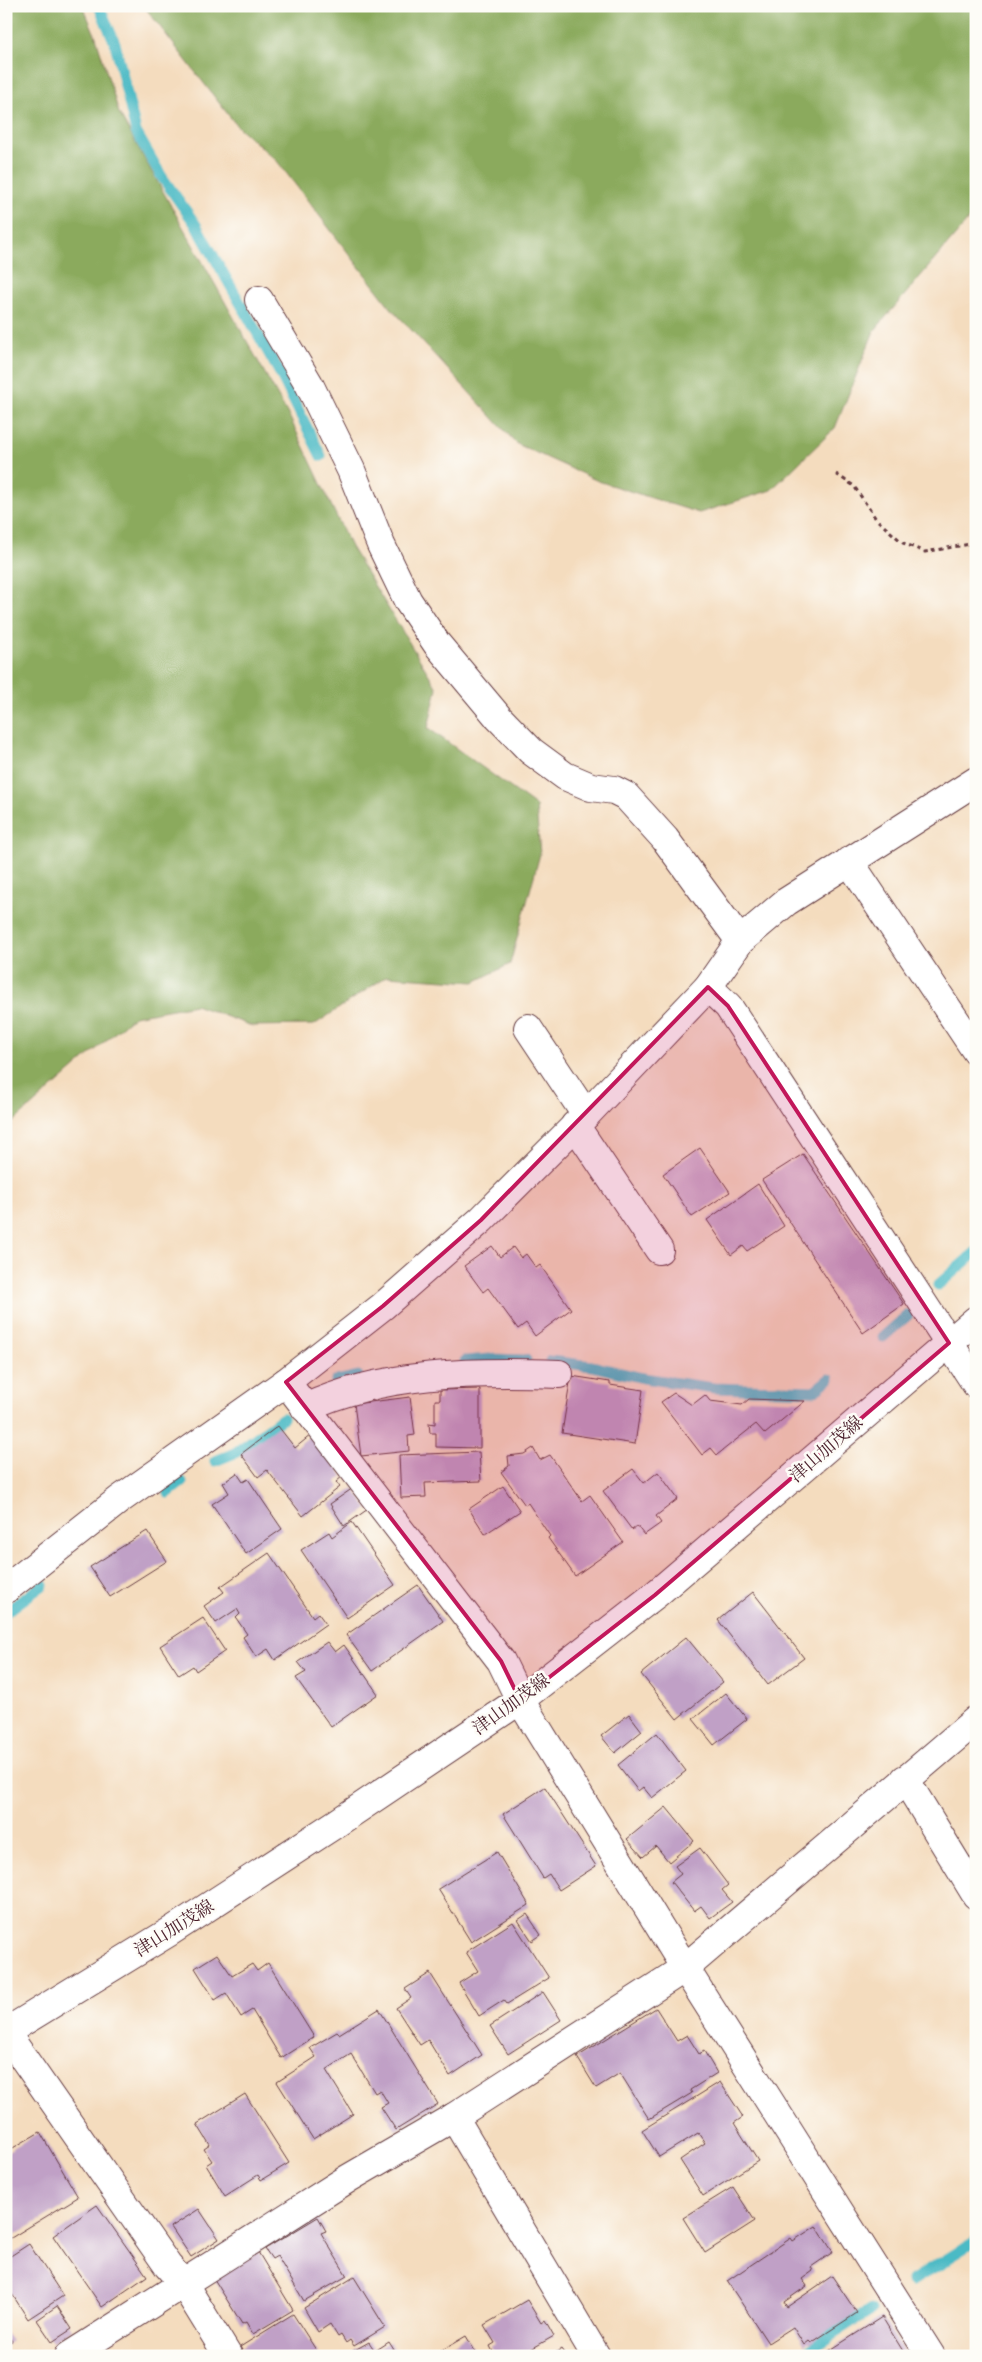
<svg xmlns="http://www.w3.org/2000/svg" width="982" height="2362" viewBox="0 0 982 2362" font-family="'Libre Bodoni','Noto Serif JP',serif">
<rect width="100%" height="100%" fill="#fdfcf7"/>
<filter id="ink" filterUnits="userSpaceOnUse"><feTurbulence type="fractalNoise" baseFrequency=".02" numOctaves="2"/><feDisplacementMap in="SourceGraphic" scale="10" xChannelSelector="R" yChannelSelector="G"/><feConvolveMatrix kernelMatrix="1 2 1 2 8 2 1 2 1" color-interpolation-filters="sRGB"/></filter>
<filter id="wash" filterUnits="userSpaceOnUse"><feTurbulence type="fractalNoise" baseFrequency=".0096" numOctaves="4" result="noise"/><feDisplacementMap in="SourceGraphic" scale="20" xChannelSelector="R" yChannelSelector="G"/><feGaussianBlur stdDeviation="1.12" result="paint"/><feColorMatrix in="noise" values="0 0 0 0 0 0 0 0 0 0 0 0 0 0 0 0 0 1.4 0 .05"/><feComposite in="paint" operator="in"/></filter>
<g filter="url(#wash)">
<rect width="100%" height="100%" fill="#f4dcbe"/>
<g fill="#8baa5d" stroke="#6a6444">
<polygon points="6,6 83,6 96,37 119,113 290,418 351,547 437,688 428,728 536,806 540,854 510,964 474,982 387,976 314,1025 252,1026 195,1005 134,1016 12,1123 6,1144"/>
<polygon points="144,6 976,6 976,211 874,331 835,428 771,490 699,513 598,481 517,444 391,308 277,161 237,126"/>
</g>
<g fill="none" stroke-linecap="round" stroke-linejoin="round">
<g stroke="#4cbac5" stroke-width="11">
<polyline points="99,6 115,43 136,132 162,177 196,225 281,375 321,456"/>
<polyline points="938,1285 976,1252"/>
<polyline points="883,1337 908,1315"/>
<polyline points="465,1361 491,1359 526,1360"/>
<polyline points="550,1361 592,1366 643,1378 714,1388 814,1391 829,1379"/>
<polyline points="336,1381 358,1376"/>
<polyline points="215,1461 235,1453 283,1418"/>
<polyline points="168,1493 182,1482"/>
<polyline points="6,1612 43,1585"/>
<polyline points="912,2281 976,2241"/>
<polyline points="800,2356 871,2310"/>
</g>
</g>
<g id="blocks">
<g fill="#c0a0c6">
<polygon points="700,1148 730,1192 692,1217 663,1174"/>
<polygon points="803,1154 904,1304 863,1333 762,1180"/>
<polygon points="758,1184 784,1226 747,1251 743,1246 731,1255 707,1220"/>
<polygon points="492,1246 500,1257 513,1247 521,1258 526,1254 536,1268 540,1265 571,1309 535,1336 526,1323 518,1329 488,1288 483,1292 464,1266"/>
<polygon points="571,1376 610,1382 610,1385 643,1390 635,1444 562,1433"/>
<polygon points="480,1389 480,1448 436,1447 436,1433 430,1433 429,1423 435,1424 435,1400 440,1400 440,1390"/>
<polygon points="674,1393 692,1405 705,1395 710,1401 742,1405 749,1399 805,1401 765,1434 756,1424 717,1455 711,1448 702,1455 661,1402"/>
<polygon points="410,1397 415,1435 408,1436 409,1451 361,1456 354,1404"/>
<polygon points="278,1426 295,1448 311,1435 343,1476 336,1482 340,1487 303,1516 267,1470 258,1477 241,1454"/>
<polygon points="533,1448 540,1460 550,1455 582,1501 590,1495 623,1542 575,1576 548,1538 550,1536 528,1503 525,1505 501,1472 509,1466 508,1456 524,1454"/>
<polygon points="479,1452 481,1481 425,1483 426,1497 401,1498 399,1455"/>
<polygon points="633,1469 644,1483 658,1472 678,1499 656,1516 661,1523 644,1535 637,1526 632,1530 603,1491"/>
<polygon points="237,1473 243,1482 248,1479 282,1529 246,1554 212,1504 229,1493 223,1483"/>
<polygon points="503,1486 520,1511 485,1534 469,1509"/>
<polygon points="353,1488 368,1509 344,1526 330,1504"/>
<polygon points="352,1522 395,1585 347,1618 301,1550 329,1532 332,1537"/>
<polygon points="147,1531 167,1561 110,1597 90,1567"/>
<polygon points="269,1553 313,1617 318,1613 326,1624 275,1660 268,1649 256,1657 243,1637 247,1634 236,1618 240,1614 237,1609 216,1623 204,1606 224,1592 220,1587"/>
<polygon points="418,1585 443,1621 372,1671 346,1635"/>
<polygon points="753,1592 804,1658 768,1685 718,1620"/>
<polygon points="203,1618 225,1651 196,1671 193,1666 179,1675 160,1646"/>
<polygon points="686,1637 723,1682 677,1719 641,1674"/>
<polygon points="327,1642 335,1652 344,1645 378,1694 331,1727 296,1678 306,1672 298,1662"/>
<polygon points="726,1693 747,1719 714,1745 693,1719"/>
<polygon points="629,1714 642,1731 615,1753 601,1736"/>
<polygon points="657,1733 686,1771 652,1798 643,1787 638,1791 618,1765"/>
<polygon points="545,1787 596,1866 559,1890 549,1874 543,1878 503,1814"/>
<polygon points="666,1807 694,1841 669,1862 656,1846 643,1857 627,1839"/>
<polygon points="700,1848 728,1885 722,1890 732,1902 710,1918 701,1906 694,1911 671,1882 681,1874 675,1866"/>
<polygon points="497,1852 529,1905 471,1942 438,1889"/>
<polygon points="527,1914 541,1935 532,1941 518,1920"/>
<polygon points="513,1922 549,1978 507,2004 504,2000 479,2016 459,1983 478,1971 466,1952"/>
<polygon points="217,1954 232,1976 252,1964 257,1971 268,1963 314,2037 281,2058 252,2010 241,2017 226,1993 215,2000 195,1968"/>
<polygon points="430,1973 482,2055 450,2076 428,2040 420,2045 396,2008 411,1998 405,1989"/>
<polygon points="543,1992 561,2020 508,2054 490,2026"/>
<polygon points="656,2008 677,2041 687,2035 699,2054 704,2051 717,2073 690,2090 692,2093 649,2119 620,2073 596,2088 577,2057"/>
<polygon points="379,2009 438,2104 396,2130 381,2107 388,2103 380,2090 375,2093 351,2054 326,2070 353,2114 313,2139 277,2082 316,2057 310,2048 337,2032 339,2034"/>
<polygon points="720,2082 743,2117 734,2123 758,2161 703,2196 680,2160 705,2143 698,2133 659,2157 642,2130"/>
<polygon points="245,2094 289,2163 261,2180 258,2175 225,2196 206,2165 212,2161 204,2149 210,2145 197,2124"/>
<polygon points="40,2132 78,2197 6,2241 6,2152"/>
<polygon points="733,2187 755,2221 705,2253 683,2218"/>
<polygon points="97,2205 147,2276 102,2307 53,2236"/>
<polygon points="199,2209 219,2239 191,2257 171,2227"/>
<polygon points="318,2217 326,2231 321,2233 347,2276 304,2301 277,2256 272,2259 265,2249"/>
<polygon points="816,2226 833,2252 811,2267 813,2271 802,2279 807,2286 784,2302 787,2307 832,2276 857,2313 811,2343 809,2341 804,2345 793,2327 768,2343 727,2281 791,2238 793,2241"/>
<polygon points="29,2244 63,2296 28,2319 12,2294 6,2298 6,2259"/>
<polygon points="258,2252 293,2310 253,2334 246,2322 242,2324 214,2279"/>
<polygon points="354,2277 385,2327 354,2346 350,2340 346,2343 341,2335 338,2337 330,2324 318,2332 304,2308"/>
<polygon points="527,2300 541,2323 545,2320 554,2336 519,2356 495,2356 490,2346 495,2343 484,2325"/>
<polygon points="57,2306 72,2329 52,2342 37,2320"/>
<polygon points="293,2314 318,2353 314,2356 246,2356 240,2347"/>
<polygon points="882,2317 906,2356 821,2356"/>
<polygon points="6,2333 12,2341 6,2345"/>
<polygon points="466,2336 478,2356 432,2356"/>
<polygon points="369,2342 375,2351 389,2342 398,2356 356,2356 353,2351"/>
<polygon points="561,2349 566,2356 550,2356"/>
</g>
</g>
</g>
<g filter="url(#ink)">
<use href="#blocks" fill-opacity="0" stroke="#643b41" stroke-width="1"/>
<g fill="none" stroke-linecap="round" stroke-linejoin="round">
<g stroke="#643b41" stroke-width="30">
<g id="minor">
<polyline points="259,300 309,384 351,470 381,545 408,601 437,644 499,718 531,751 565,776 591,787 614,790 626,796 665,839 740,941"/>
<polyline points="849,861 976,1051"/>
<polyline points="708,987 728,1006 976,1384"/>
<polyline points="528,1028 586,1115"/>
<polyline points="575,1125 659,1250"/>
<polyline points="286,1382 501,1661 520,1700 685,1968 931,2356"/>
<path d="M305 1408C382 1372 475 1371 559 1374"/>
<polyline points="6,1589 119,1500 286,1382 383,1306 481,1220 586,1115 708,987 740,941 786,902 976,781"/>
<polyline points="905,1779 976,1895"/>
<polyline points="6,2033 168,2266 183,2283 228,2356"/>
<polyline points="454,2117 596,2356"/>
<polyline points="69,2356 349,2178 454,2117 685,1968 976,1720"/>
</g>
</g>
<g stroke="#643b41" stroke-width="30">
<polyline id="major" points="6,2032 171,1931 337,1823 520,1700 655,1595 976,1320"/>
</g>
<polyline stroke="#643b41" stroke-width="3" stroke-dasharray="4 4" stroke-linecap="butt" points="836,474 854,486 876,519 903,543 925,552 976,543"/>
<use href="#minor" stroke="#fff" stroke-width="28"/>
<use href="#major" stroke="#fff" stroke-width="28"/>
</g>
</g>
<path fill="#c2185b" fill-opacity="0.2" stroke="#c2185b" stroke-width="4" stroke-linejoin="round" d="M708 987 728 1006 949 1343 655 1595 520 1700 501 1661 286 1382 383 1306 481 1220Z"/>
<g text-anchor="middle" stroke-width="5" stroke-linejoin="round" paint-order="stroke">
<g font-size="18" fill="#4a1f2b" stroke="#fdfcf7">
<text transform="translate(826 1449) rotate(-41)" y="6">津山加茂線</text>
<text transform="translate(511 1704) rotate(-36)" y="6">津山加茂線</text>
<text transform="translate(174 1928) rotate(-32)" y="6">津山加茂線</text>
</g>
</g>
<rect width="982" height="2362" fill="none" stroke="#fdfcf7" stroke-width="25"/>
</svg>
